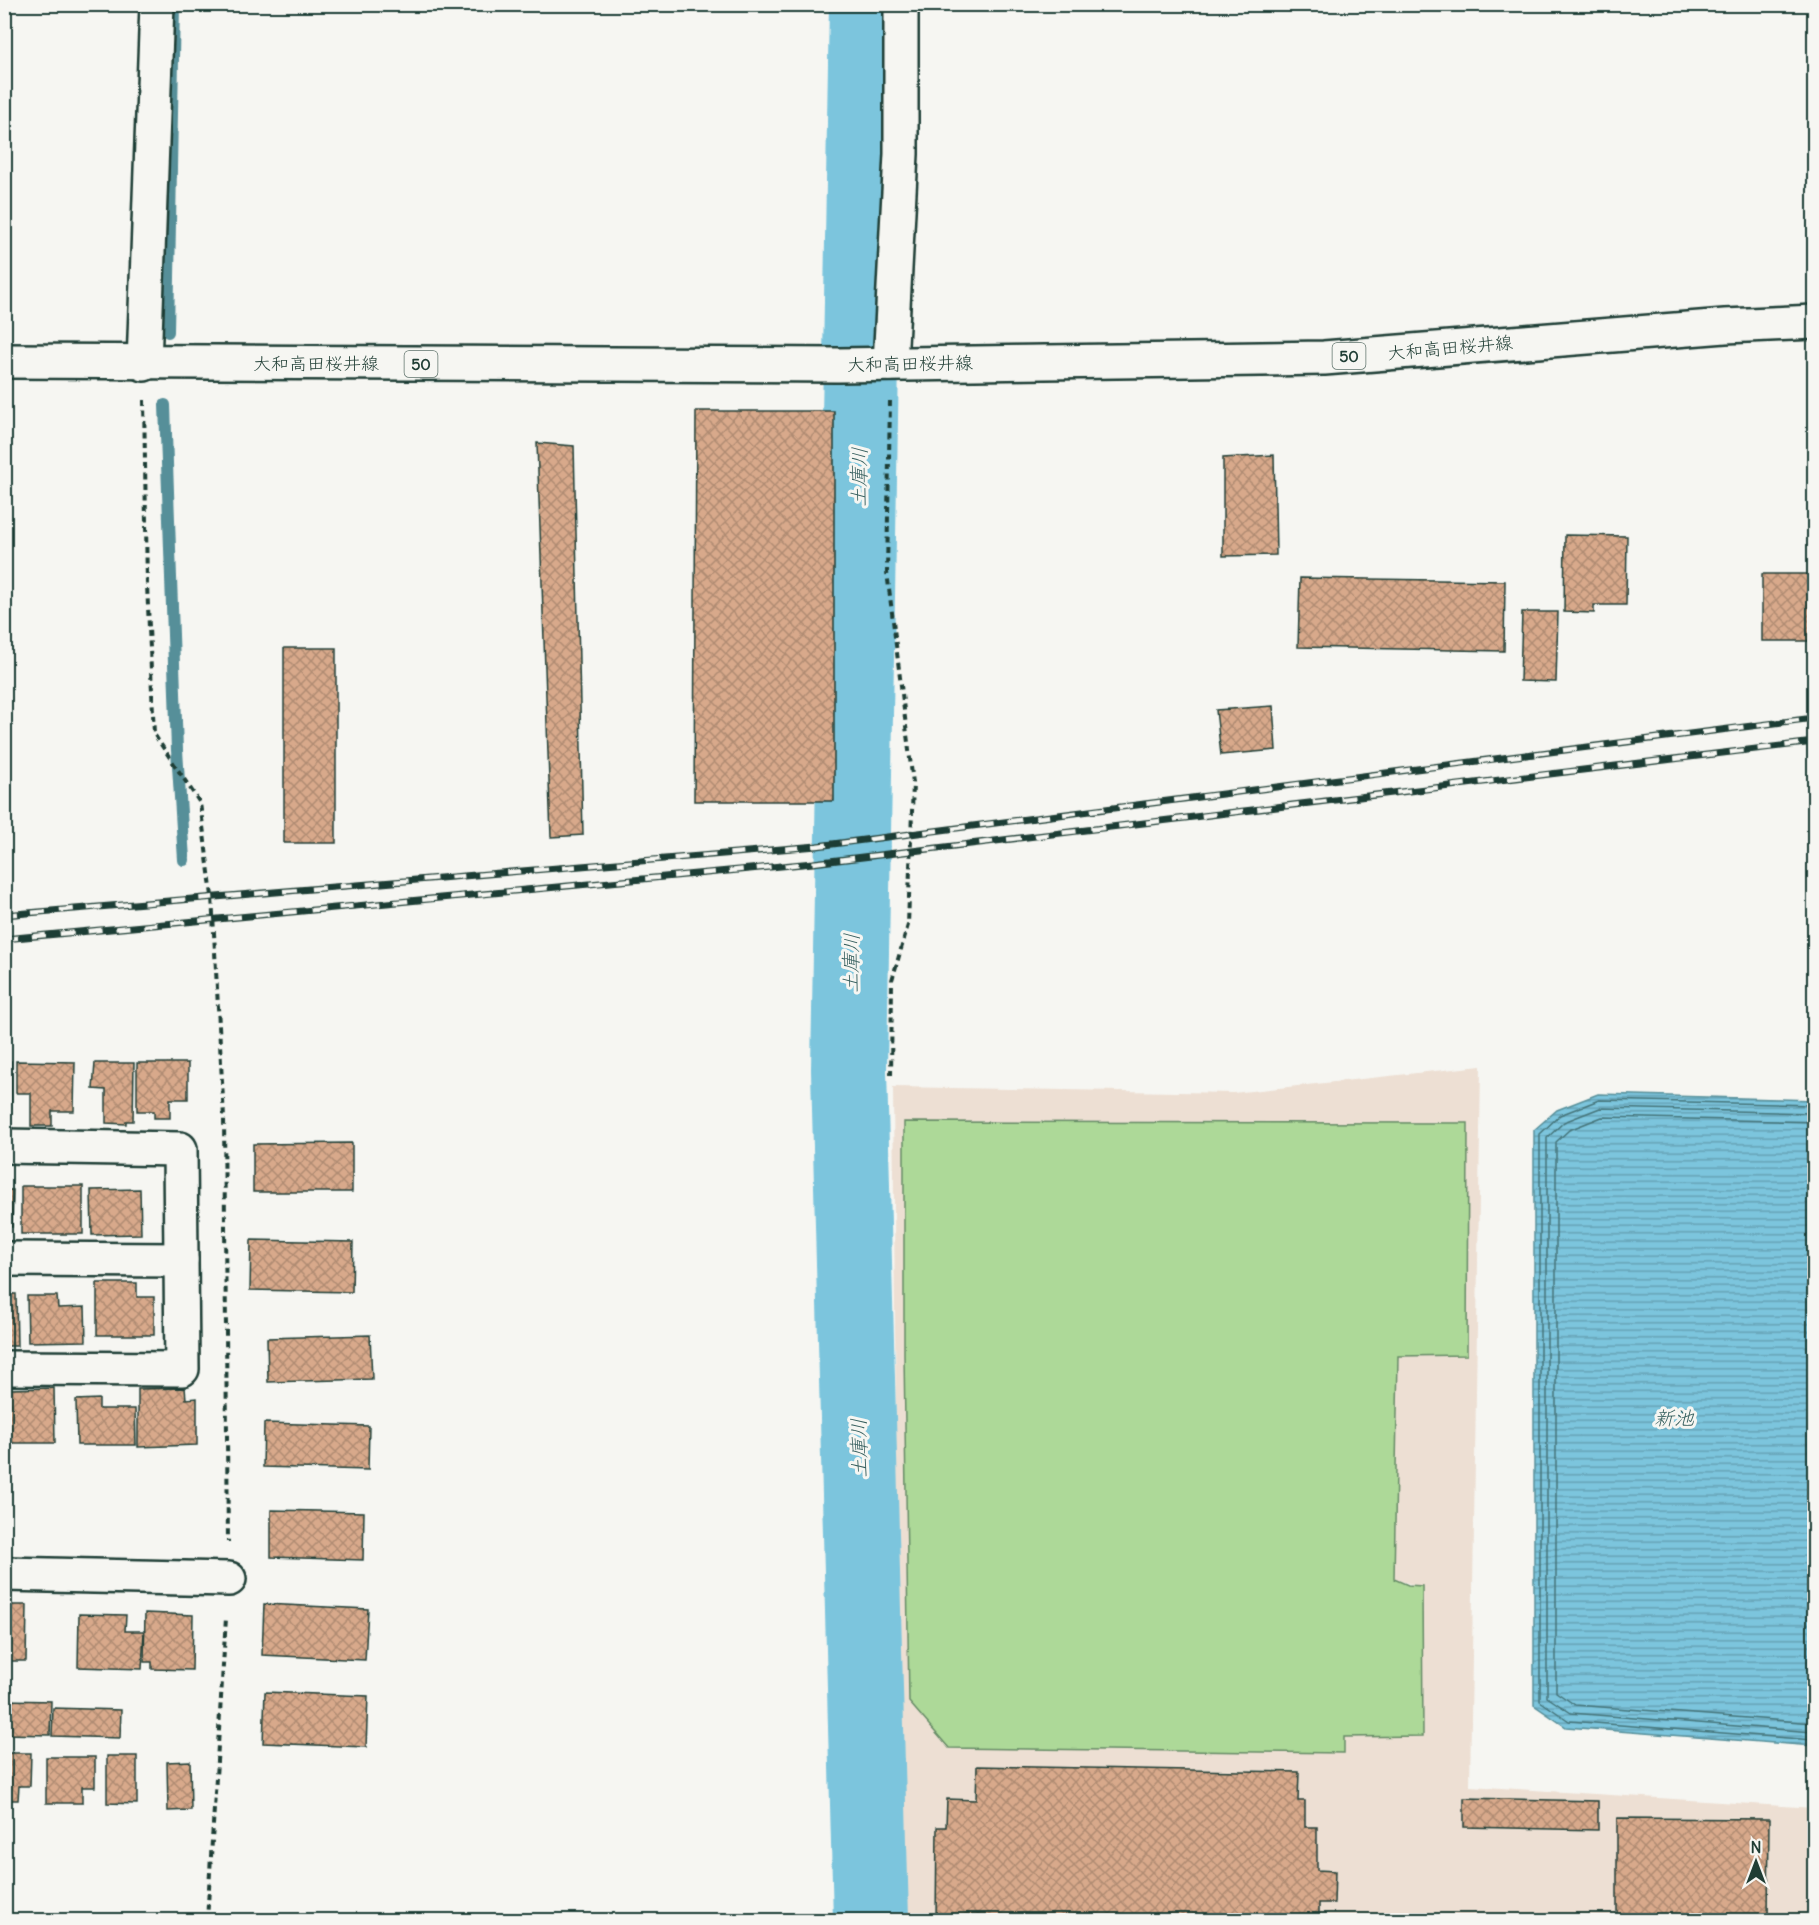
<svg xmlns="http://www.w3.org/2000/svg" width="1819" height="1925" viewBox="0 0 1819 1925" font-family="Delius,'Klee One',sans-serif">
<defs>
<pattern id="water-rules" width="6" height="5" patternUnits="userSpaceOnUse" patternTransform="scale(1.5)"><rect width="6" height="5" fill="#7cc5dd"/><path d="M0 2.5h6" fill="none" stroke="#65a1b4"/></pattern>
<pattern id="building-cross-hatch" width="8" height="8" patternUnits="userSpaceOnUse" patternTransform="scale(1.5)"><rect width="8" height="8" fill="#d8a98b"/><path d="M0 0l8 8M0 8l8-8" fill="none" stroke="#af8b72"/></pattern>
</defs>
<rect width="100%" height="100%" fill="#f6f6f2"/>
<filter id="ink" filterUnits="userSpaceOnUse"><feTurbulence type="fractalNoise" baseFrequency=".0167" numOctaves="2"/><feDisplacementMap in="SourceGraphic" scale="12" xChannelSelector="R" yChannelSelector="G"/><feConvolveMatrix kernelMatrix="1 2 1 2 8 2 1 2 1" color-interpolation-filters="sRGB"/></filter>
<g filter="url(#ink)">
<path fill="#eddfd3" fill-rule="evenodd" d="M1481 1066 1470 1786 1814 1808V1920H1768V1819L1618 1818 1617 1920H1319V1903H1334L1335 1871 1317 1870V1828L1305 1827V1801H1298L1299 1772 978 1766 976 1800 947 1799 946 1827 937 1828 936 1920H900L893 1087 1233 1093ZM904 1122 1467 1355H1398L1394 1579 1422 1587 1423 1736 1343 1737 909 1702 904 1354ZM1464 1799 1598 1801V1830L1464 1827Z"/>
<polygon fill="#add998" stroke="#668b66" stroke-width="1.5" points="904,1122 1468,1123 1467,1355 1398,1356 1394,1579 1408,1585 1422,1586 1423,1736 1344,1737 1344,1753 949,1748 909,1702 904,1354"/>
<polygon fill="url(#water-rules)" stroke="#578f99" stroke-width="1.5" points="1598,1094 1814,1100 1814,1746 1566,1727 1534,1705 1534,1130 1557,1110"/>
<g fill="none" stroke-linecap="round" stroke-linejoin="round">
<g stroke="#447378" stroke-width="1.5">
<polyline points="1814,1105 1599,1100 1560,1115 1540,1134 1540,1701 1569,1721 1814,1740"/>
<polyline points="1814,1113 1600,1108 1564,1122 1547,1138 1547,1697 1571,1713 1814,1732"/>
<polyline points="1814,1122 1602,1117 1569,1130 1556,1142 1556,1692 1575,1705 1814,1723"/>
</g>
<g stroke="#578f99" stroke-width="12">
<polyline points="168,332 174,4"/>
<polyline points="165,405 177,750 184,860"/>
</g>
<polyline stroke="#7cc5dd" stroke-width="76" points="867,4 849,1070 871,1920"/>
</g>
<g fill="url(#building-cross-hatch)" stroke="#1f3d34" stroke-width="1.5">
<polygon points="696,411 834,411 834,801 694,801"/>
<polygon points="537,443 574,446 583,835 551,837"/>
<polygon points="1274,455 1276,555 1223,556 1223,458"/>
<polygon points="1565,535 1627,536 1626,605 1594,605 1594,613 1564,612"/>
<rect x="1762" y="574" width="52" height="67"/>
<polygon points="1300,578 1505,581 1504,651 1298,647"/>
<polygon points="1522,612 1558,612 1556,682 1520,681"/>
<rect x="284" y="648" width="52" height="195"/>
<polygon points="1273,706 1276,750 1221,755 1216,710"/>
<rect x="4" y="1061" width="7" height="48"/>
<polygon points="16,1061 75,1062 74,1111 52,1111 52,1126 31,1126 31,1093 16,1093"/>
<polygon points="95,1063 134,1063 133,1121 126,1121 126,1124 106,1123 106,1090 93,1089"/>
<polygon points="137,1063 188,1063 188,1099 170,1099 170,1118 154,1118 154,1111 137,1111"/>
<polygon points="352,1143 352,1192 253,1192 253,1144"/>
<rect x="21" y="1186" width="62" height="48"/>
<polygon points="140,1189 141,1234 92,1235 91,1190"/>
<polygon points="4,1190 13,1190 12,1227 4,1227"/>
<polygon points="251,1240 353,1242 352,1292 250,1290"/>
<polygon points="97,1283 137,1283 137,1297 154,1297 154,1335 97,1335"/>
<polygon points="4,1294 16,1294 17,1346 4,1346"/>
<polygon points="27,1296 57,1296 58,1308 85,1307 86,1341 28,1342"/>
<polygon points="370,1335 372,1379 268,1382 267,1338"/>
<polygon points="54,1388 55,1443 9,1443 8,1389"/>
<polygon points="185,1388 186,1399 197,1398 197,1445 138,1447 138,1389"/>
<polygon points="99,1399 99,1409 135,1409 136,1445 77,1445 76,1400"/>
<polygon points="4,1402 6,1402 7,1443 4,1443"/>
<polygon points="264,1423 369,1426 368,1470 263,1467"/>
<polygon points="271,1510 364,1512 363,1560 271,1557"/>
<polygon points="264,1604 368,1609 365,1660 262,1655"/>
<polygon points="4,1605 27,1605 26,1661 4,1661"/>
<polygon points="145,1613 193,1615 192,1670 152,1669 152,1662 144,1662"/>
<polygon points="79,1614 126,1615 125,1631 144,1631 142,1669 78,1667"/>
<polygon points="265,1692 368,1696 366,1747 263,1743"/>
<polygon points="4,1700 51,1701 50,1735 4,1734"/>
<polygon points="53,1708 121,1710 120,1738 52,1736"/>
<polygon points="4,1753 31,1753 30,1786 19,1786 18,1800 4,1800"/>
<polygon points="107,1756 137,1756 137,1804 107,1803"/>
<polygon points="46,1757 95,1757 95,1787 82,1787 82,1803 46,1803"/>
<polygon points="190,1761 191,1810 168,1811 167,1762"/>
<polygon points="977,1766 1299,1772 1298,1801 1305,1801 1305,1827 1317,1827 1317,1870 1335,1871 1334,1903 1319,1903 1319,1920 936,1920 937,1827 946,1827 947,1799 976,1800"/>
<polygon points="1464,1798 1598,1801 1598,1830 1464,1827"/>
<polygon points="1617,1818 1769,1819 1768,1920 1617,1920"/>
</g>
<g fill="none" stroke-linecap="round" stroke-linejoin="round">
<g stroke="#1f3d34" stroke-width="38">
<g id="minor">
<polyline points="144,364 157,4"/>
<polyline points="890,364 901,154 901,4"/>
<polyline points="4,1146 180,1149 182,1369 4,1368"/>
<polyline points="4,1259 181,1260"/>
<polyline points="4,1574 229,1579"/>
</g>
</g>
<g stroke="#1f3d34" stroke-width="38">
<polyline id="major" points="4,361 838,365 1324,358 1725,326 1814,322"/>
</g>
<g stroke="#1f3d34" stroke-width="4" stroke-dasharray="6 4.5" stroke-linecap="butt">
<polyline points="144,400 147,585 154,734 200,803 212,896 224,1118 228,1542"/>
<polyline points="890,401 887,572 913,783 908,925 892,980 891,1078"/>
<polyline points="207,1920 226,1618"/>
</g>
<use href="#minor" stroke="#f6f6f2" stroke-width="33"/>
<use href="#major" stroke="#f6f6f2" stroke-width="33"/>
<g stroke="#1f3d34" stroke-width="7">
<g id="rail">
<polyline points="4,915 817,846 1814,718"/>
<polyline points="4,939 813,863 1814,742"/>
</g>
</g>
<use href="#rail" stroke="#f6f6f2" stroke-width="4.5" stroke-dasharray="14" stroke-linecap="butt"/>
</g>
</g>
<g text-anchor="middle" stroke-width="6" stroke-linejoin="round" paint-order="stroke">
<g fill="#f6f6f2" stroke="#60746d" stroke-width="1.5">
<rect x="1332.5" y="343" width="33" height="26" rx="4.5"/>
<rect x="404.5" y="351" width="33" height="26" rx="4.5"/>
</g>
<g font-size="16" font-weight="bold" fill="#1f3d34">
<text x="1349" y="362">50</text>
<text x="421" y="370">50</text>
</g>
<g font-size="18" fill="#1f3d34" stroke="#f6f6f2">
<text transform="translate(1450 348) rotate(-5)" y="6">大和高田桜井線</text>
<text x="316" y="370">大和高田桜井線</text>
<text transform="translate(910 364) rotate(-1)" y="6">大和高田桜井線</text>
</g>
<g font-size="20" font-style="italic" fill="#365f5e" stroke="#f6f6f2">
<text transform="translate(859 477) rotate(-89)" y="7">土庫川</text>
<text transform="translate(851 963) rotate(-89)" y="7">土庫川</text>
<text x="1674" y="1425">新池</text>
<text transform="translate(859 1448) rotate(-91)" y="7">土庫川</text>
</g>
</g>
<rect width="1819" height="1925" fill="none" stroke="#f6f6f2" stroke-width="24"/>
<rect x="12" y="12" width="1795" height="1901" fill="none" stroke="#1f3d34" stroke-width="2" filter="url(#ink)"/>
<g transform="translate(1756 1862)" stroke="#f6f6f2" stroke-width="4.5" paint-order="stroke">
<path d="M0-4.5L10 22L0 15L-10 22Z" fill="#1f3d34"/>
<text y="-9" font-size="16" font-weight="bold" text-anchor="middle" fill="#1f3d34">N</text>
</g>
</svg>
